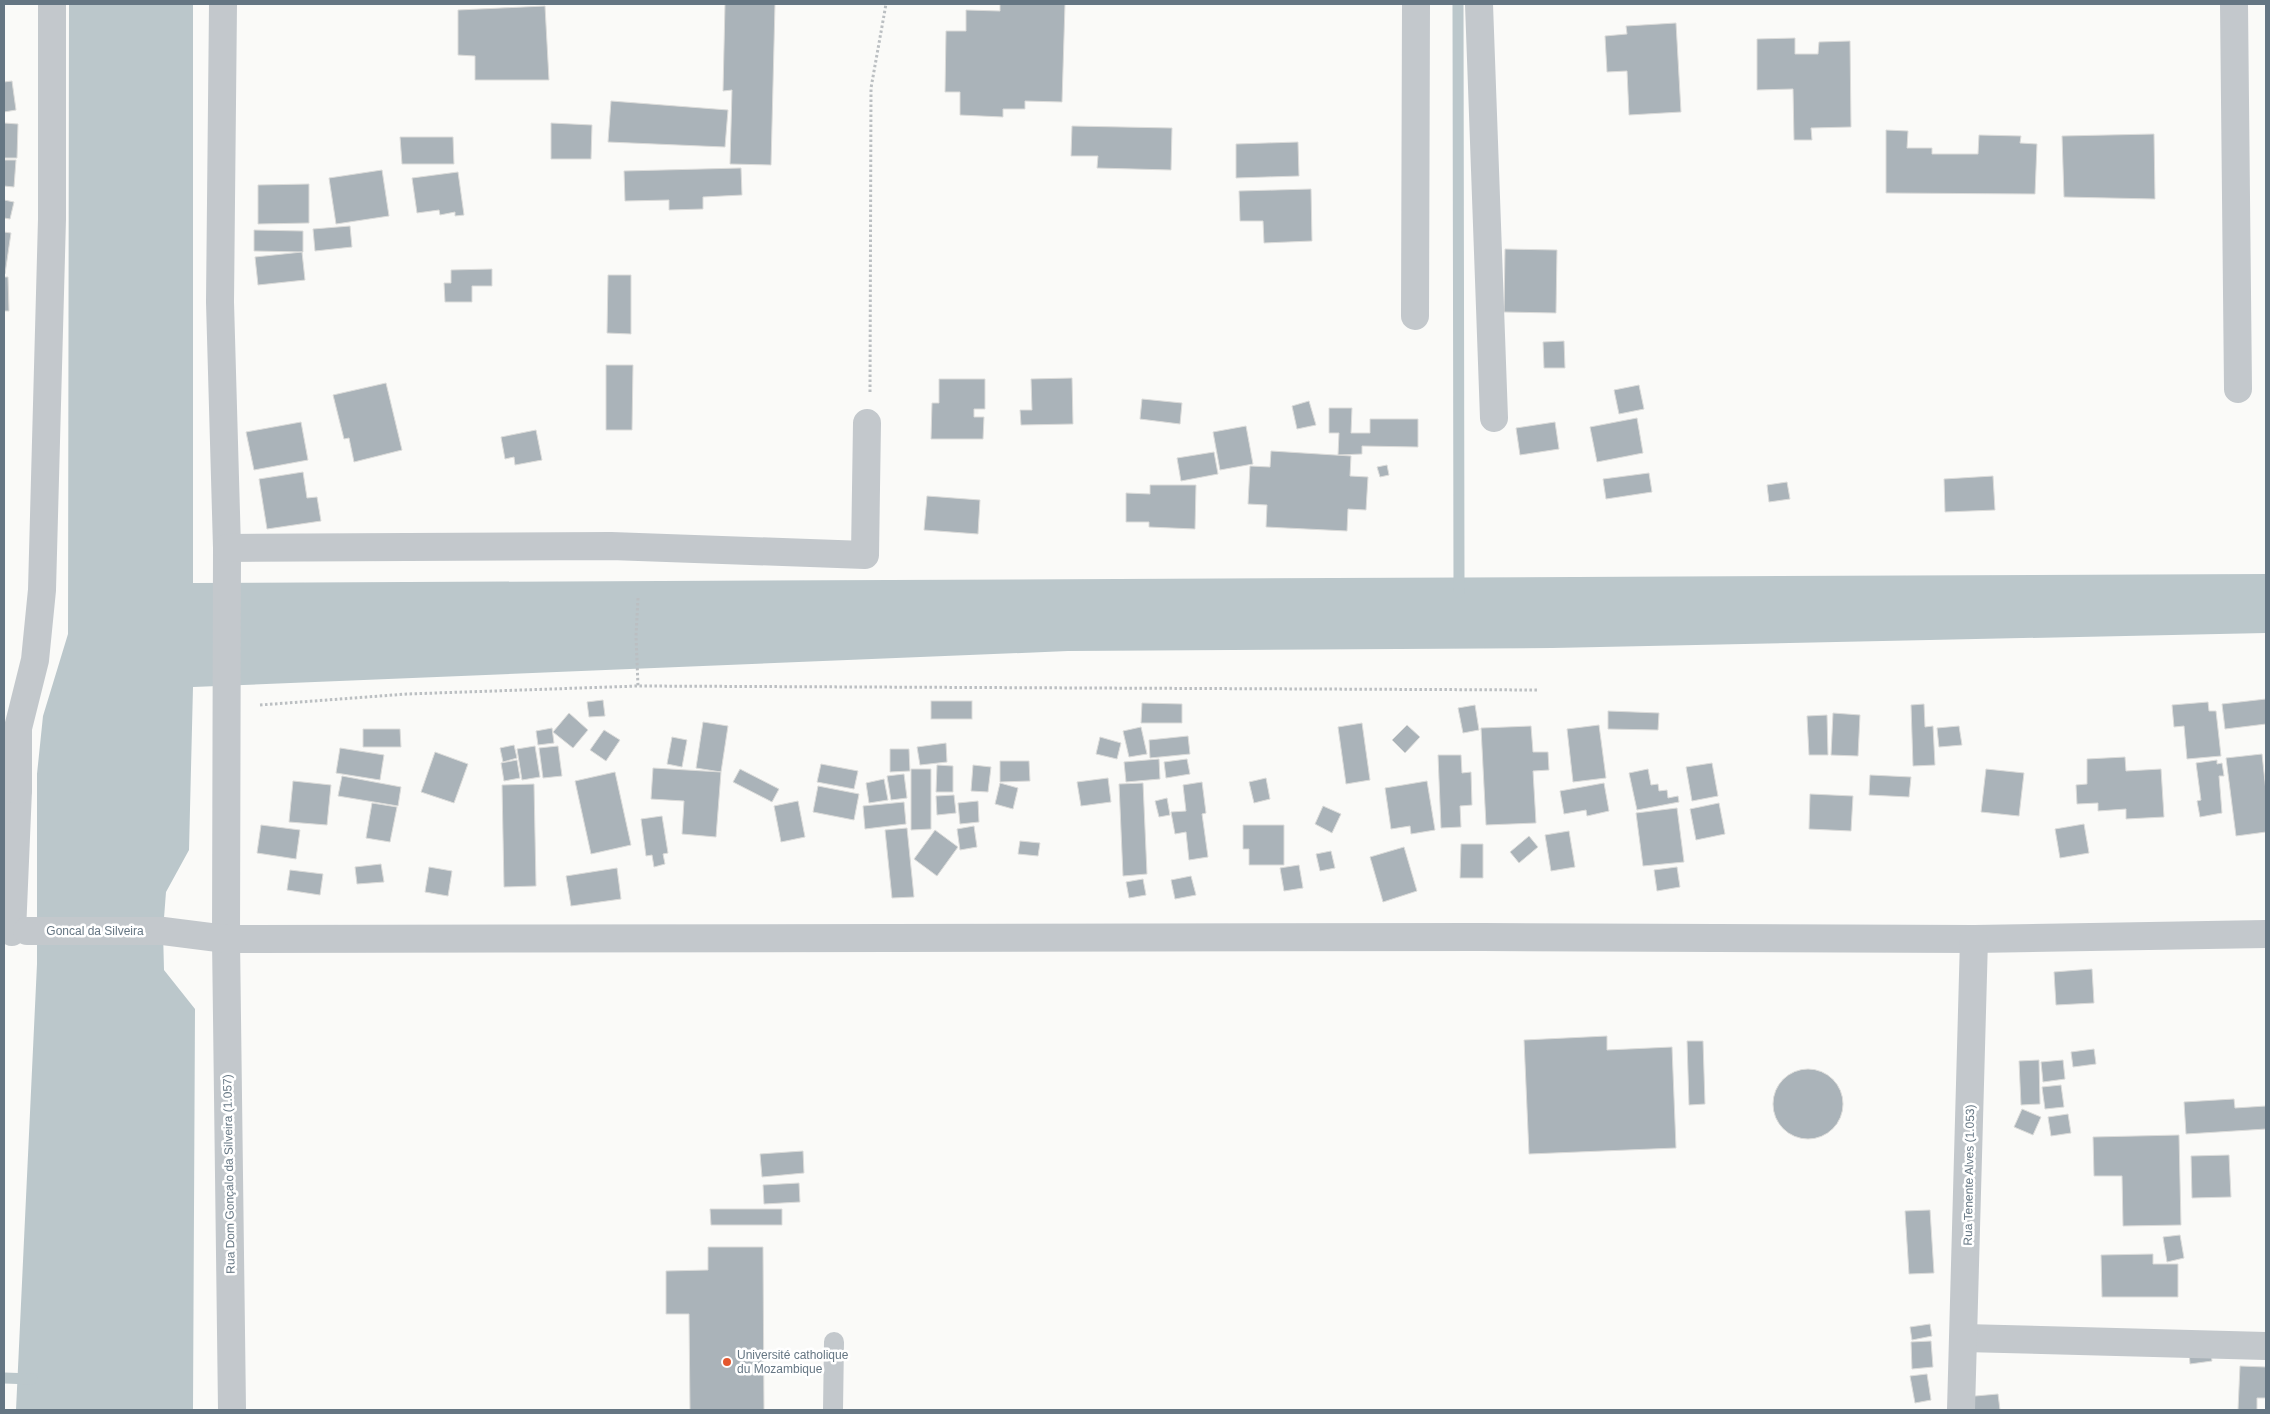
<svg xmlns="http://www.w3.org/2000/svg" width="2270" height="1414" viewBox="0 0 2270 1414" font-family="Helvetica,sans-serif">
<rect width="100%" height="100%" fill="#fafaf8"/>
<polygon fill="#bbc7cb" points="69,4 193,4 193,583 2266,574 2266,633 1552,648 1068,651 193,687 189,850 166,892 163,931 164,970 195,1009 193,1410 16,1410 37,964 37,774 43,716 68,634"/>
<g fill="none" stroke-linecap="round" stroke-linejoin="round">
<g stroke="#bbc7cb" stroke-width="11">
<polyline points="1458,4 1459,592"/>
<polyline points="4,1378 32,1379"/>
</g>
</g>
<g fill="#aab3b9" stroke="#dcdcda">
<polygon points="725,4 775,4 771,165 730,164 732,90 723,91"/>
<polygon points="1000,4 1065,4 1062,102 1025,101 1025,109 1003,109 1003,117 960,115 960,92 945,92 946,31 966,31 966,10 1000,11"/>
<polygon points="545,6 549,80 475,80 475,56 458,55 458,10"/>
<polygon points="1676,23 1681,112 1629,115 1627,71 1607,72 1605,36 1627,34 1626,26"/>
<polygon points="1795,38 1795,54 1818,54 1819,42 1850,41 1851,127 1811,128 1812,140 1794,140 1793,89 1757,90 1757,39"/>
<polygon points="12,81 16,110 4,112 4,82"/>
<polygon points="611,101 728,110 725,147 608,142"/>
<polygon points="4,123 18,124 17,158 4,158"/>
<polygon points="551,123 592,125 591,159 551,159"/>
<polygon points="1072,126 1172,128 1171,170 1097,168 1098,156 1071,156"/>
<polygon points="1886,130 1908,131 1907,148 1932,148 1932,154 1978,154 1979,135 2021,136 2020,143 2037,144 2035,194 1886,193"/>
<polygon points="2154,134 2155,199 2064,197 2062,136"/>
<polygon points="400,137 453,137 454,164 402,164"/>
<polygon points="1298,142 1299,176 1236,178 1236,144"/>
<polygon points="4,160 16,160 14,187 4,186"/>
<polygon points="741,168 742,195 703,197 703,209 669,210 669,200 625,201 624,171"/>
<polygon points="382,170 389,216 336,224 329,178"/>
<polygon points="458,172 464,215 455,216 455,212 440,215 439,210 417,213 412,178"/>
<polygon points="309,184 309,223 258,224 258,185"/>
<polygon points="1311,189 1312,241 1264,243 1263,221 1240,221 1239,191"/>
<polygon points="4,200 14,202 10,219 4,218"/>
<polygon points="350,226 352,247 315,251 313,229"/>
<polygon points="254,230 303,231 303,252 254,251"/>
<polygon points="4,232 11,233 5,274 4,274"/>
<polygon points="1505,249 1557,250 1556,313 1504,312"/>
<polygon points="302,252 305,280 258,285 255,257"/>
<polygon points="492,269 492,286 472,286 472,302 445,302 444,283 451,283 451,270"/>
<polygon points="608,275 631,275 631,334 607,333"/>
<polygon points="4,277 8,277 9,311 4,311"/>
<polygon points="1564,341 1565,368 1544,368 1543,342"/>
<polygon points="606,365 633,365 632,430 606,430"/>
<polygon points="1072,378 1073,424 1021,425 1020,410 1032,410 1031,379"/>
<polygon points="939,379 985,379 985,409 974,409 974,417 984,417 983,439 931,439 932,403 939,403"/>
<polygon points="386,383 402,450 354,462 349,438 344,439 333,395"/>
<polygon points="1639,385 1644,409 1619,414 1614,390"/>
<polygon points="1142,399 1182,403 1180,424 1140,419"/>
<polygon points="1309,401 1316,425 1297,429 1292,406"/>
<polygon points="1329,408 1352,408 1351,433 1370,433 1370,419 1418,419 1418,447 1362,446 1362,454 1338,455 1339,433 1329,433"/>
<polygon points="1637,418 1643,453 1597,462 1590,427"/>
<polygon points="301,422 308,460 254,470 246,432"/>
<polygon points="1555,422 1559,449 1520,455 1516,428"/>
<polygon points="1246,426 1253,464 1220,470 1213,432"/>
<polygon points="536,430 542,460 515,465 514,457 505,459 501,437"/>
<polygon points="1271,451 1351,456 1350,476 1368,477 1366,510 1348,509 1347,531 1266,527 1267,505 1248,504 1250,466 1270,467"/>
<polygon points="1214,452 1218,474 1181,481 1177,458"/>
<polygon points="1387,465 1389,475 1380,477 1377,467"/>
<polygon points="303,472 307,498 317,497 321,521 267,529 259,479"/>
<polygon points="1649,473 1652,492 1606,499 1603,479"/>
<polygon points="1993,476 1995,510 1945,512 1944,479"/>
<polygon points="1787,482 1790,499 1769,502 1767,485"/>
<polygon points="1150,485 1196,485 1195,529 1149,527 1149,522 1126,522 1126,493 1150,494"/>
<polygon points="927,496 980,500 978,534 924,530"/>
<polygon points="2266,699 2266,724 2225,729 2222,704"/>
<polygon points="603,700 605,716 589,717 587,702"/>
<rect x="931" y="701" width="41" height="18"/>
<polygon points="2208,702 2209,711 2216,711 2221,756 2187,759 2184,726 2174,727 2172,705"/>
<polygon points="1142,703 1182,704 1182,723 1141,723"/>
<polygon points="1924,704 1925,727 1933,726 1935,765 1913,766 1911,705"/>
<polygon points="1475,705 1479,730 1463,733 1458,708"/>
<polygon points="1608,711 1659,713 1658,730 1608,729"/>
<polygon points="569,713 588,730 573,748 553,732"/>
<polygon points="1833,713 1860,715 1858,756 1831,755"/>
<polygon points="1827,715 1828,755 1809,755 1807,716"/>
<polygon points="703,722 728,726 721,772 696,768"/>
<polygon points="1362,723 1370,780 1346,784 1338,727"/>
<polygon points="1407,725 1420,737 1405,753 1392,740"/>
<polygon points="1599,725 1606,778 1573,782 1567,729"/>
<polygon points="1531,726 1533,752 1548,752 1549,770 1533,771 1536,823 1486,825 1481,728"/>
<polygon points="1959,726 1962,745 1939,747 1937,728"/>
<polygon points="1141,727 1147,754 1129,757 1123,731"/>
<polygon points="552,728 554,743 538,745 536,731"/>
<polygon points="363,729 400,729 401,747 363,747"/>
<polygon points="604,730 620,740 606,761 590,750"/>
<polygon points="1188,736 1190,754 1150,758 1149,740"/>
<polygon points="672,737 687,740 682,767 667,764"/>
<polygon points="1100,737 1121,743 1117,759 1096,754"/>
<polygon points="946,743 947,762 920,765 917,747"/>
<polygon points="514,745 517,758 503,762 500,748"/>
<polygon points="535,746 540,777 522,780 517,749"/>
<polygon points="558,746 562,776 543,778 539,748"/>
<polygon points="340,748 384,755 380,780 336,773"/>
<polygon points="890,749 909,749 910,771 890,772"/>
<polygon points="435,752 468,764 454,803 421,792"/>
<polygon points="2262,754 2266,791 2266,832 2236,836 2226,758"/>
<polygon points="1438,755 1461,755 1462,773 1471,772 1472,805 1460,806 1461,827 1441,828"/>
<polygon points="2125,757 2126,771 2161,769 2164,817 2126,819 2126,809 2098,811 2098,803 2077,804 2076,785 2087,784 2087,759"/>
<polygon points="1159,759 1160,779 1126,782 1124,762"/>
<polygon points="1187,759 1190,774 1166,778 1164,762"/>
<polygon points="517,760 520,778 504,781 501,763"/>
<polygon points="2217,760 2217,764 2222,763 2224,776 2219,776 2222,813 2200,817 2197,801 2201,800 2196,763"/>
<polygon points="1000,761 1029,761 1030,781 1000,782"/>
<polygon points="1712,763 1718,796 1692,801 1686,767"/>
<polygon points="821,764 858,771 854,789 817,782"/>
<polygon points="937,765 953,766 953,792 936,792"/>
<polygon points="973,765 991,767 988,792 971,791"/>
<polygon points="653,768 721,772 716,837 682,834 684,801 651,799"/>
<polygon points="740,769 779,789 772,802 733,782"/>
<polygon points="911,769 931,769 931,829 911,830"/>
<polygon points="1648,769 1651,785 1658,784 1659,791 1667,790 1668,798 1678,796 1679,802 1637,810 1629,773"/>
<polygon points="1986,769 2024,773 2019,816 1981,812"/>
<polygon points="615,772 631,845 591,854 575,781"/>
<polygon points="904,774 907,798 891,800 887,776"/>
<polygon points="1870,775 1911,777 1909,797 1869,795"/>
<polygon points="342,776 401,787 398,806 338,796"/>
<polygon points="1108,778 1111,802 1081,806 1077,782"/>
<polygon points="1266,778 1270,799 1254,803 1249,782"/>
<polygon points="884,779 888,800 869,803 866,783"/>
<polygon points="293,781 331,785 327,825 289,822"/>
<polygon points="1427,781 1435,830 1411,834 1410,826 1391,829 1385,788"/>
<polygon points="1202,782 1206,813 1202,814 1208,857 1189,860 1186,832 1175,834 1171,812 1186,811 1183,785"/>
<polygon points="1000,783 1018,788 1013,809 995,804"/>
<polygon points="1143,783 1147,874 1123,876 1119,784"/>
<polygon points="1604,783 1609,811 1587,816 1586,810 1564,814 1560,791"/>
<polygon points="534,784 536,886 504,887 502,785"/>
<polygon points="818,786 859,794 854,820 813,812"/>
<polygon points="1810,794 1853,796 1851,831 1809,829"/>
<polygon points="954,795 956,813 937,815 936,796"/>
<polygon points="1167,798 1170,815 1159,817 1155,801"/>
<polygon points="798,801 805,837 781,842 774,806"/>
<polygon points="978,801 979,822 960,824 958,803"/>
<polygon points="904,802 906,824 865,829 863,806"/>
<polygon points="372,803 397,807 390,842 366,838"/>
<polygon points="1719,803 1725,834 1696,840 1690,809"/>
<polygon points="1323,806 1341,814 1332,833 1315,824"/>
<polygon points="1677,808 1684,862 1643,866 1636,813"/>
<polygon points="662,816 668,853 663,854 665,864 654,867 652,855 646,856 641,819"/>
<polygon points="2084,824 2089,853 2060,858 2055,829"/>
<polygon points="261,825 300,830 296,859 257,853"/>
<polygon points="1243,825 1284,825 1284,865 1249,865 1249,849 1243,849"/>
<polygon points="974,826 977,847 960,850 957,829"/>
<polygon points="907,828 914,897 892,898 885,830"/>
<polygon points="935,830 958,847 937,876 914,859"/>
<polygon points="1569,831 1575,867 1551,871 1545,835"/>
<polygon points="1529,836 1538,847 1519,863 1510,852"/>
<polygon points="1020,841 1040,843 1038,856 1018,854"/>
<polygon points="1461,844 1483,844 1483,878 1460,878"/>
<polygon points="1404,847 1417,891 1383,902 1370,857"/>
<polygon points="1331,851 1335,868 1320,871 1316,854"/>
<polygon points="381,864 384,882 357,884 355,867"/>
<polygon points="1299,865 1303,888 1284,891 1280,868"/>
<polygon points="429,867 452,871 448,896 425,892"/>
<polygon points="1677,867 1680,887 1657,891 1654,870"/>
<polygon points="617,868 621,899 571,906 566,876"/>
<polygon points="290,870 323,874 320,895 287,890"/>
<polygon points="1191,876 1196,895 1175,899 1171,880"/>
<polygon points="1143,879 1146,895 1129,898 1126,882"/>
<polygon points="2092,969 2094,1003 2056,1005 2054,972"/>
<polygon points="1607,1036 1607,1050 1672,1047 1676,1148 1529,1154 1524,1040"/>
<polygon points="1687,1041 1703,1041 1705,1104 1689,1105"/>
<polygon points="2094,1049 2096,1064 2073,1067 2071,1052"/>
<polygon points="2039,1060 2040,1104 2021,1105 2019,1061"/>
<polygon points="2063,1060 2065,1079 2043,1082 2041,1062"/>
<circle cx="1808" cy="1104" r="35"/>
<polygon points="2061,1085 2064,1107 2045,1109 2042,1087"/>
<polygon points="2234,1099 2235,1108 2266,1106 2266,1129 2186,1134 2184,1102"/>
<polygon points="2022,1109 2041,1117 2033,1135 2014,1127"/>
<polygon points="2068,1114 2071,1133 2051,1136 2048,1117"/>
<polygon points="2179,1135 2181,1225 2123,1226 2122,1176 2094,1176 2093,1137"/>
<polygon points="803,1151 804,1173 762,1177 760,1154"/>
<polygon points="2229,1155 2231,1197 2192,1198 2191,1156"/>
<polygon points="799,1183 800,1202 764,1204 763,1185"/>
<polygon points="710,1209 782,1209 782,1225 711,1225"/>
<polygon points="1930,1210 1934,1273 1909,1274 1905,1211"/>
<polygon points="2180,1235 2184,1258 2167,1262 2163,1237"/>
<polygon points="708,1247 763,1247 764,1410 690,1410 689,1314 666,1314 666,1271 708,1270"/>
<polygon points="2153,1254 2153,1264 2178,1264 2178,1297 2102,1297 2101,1255"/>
<polygon points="1930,1324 1932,1336 1912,1340 1910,1327"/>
<polygon points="1931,1341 1933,1367 1912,1369 1911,1342"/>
<polygon points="2210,1348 2212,1361 2190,1364 2189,1351"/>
<polygon points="2240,1366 2266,1367 2266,1398 2257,1398 2257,1410 2238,1410"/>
<polygon points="1927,1374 1931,1400 1915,1403 1910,1376"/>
<polygon points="1998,1394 2000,1410 1966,1410 1964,1397"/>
</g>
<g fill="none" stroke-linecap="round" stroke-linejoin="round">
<g stroke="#bbbfc2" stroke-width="3" stroke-dasharray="2.5 2.5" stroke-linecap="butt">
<polyline points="870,392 871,88 886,4"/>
<polyline points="638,598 636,636 638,686"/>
<polyline points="260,705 407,694 638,686 1539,690"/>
</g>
<polyline stroke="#c3c8cc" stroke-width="20" points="833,1410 834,1342"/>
<g stroke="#c3c8cc" stroke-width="28">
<polyline points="223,4 220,302 227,548 226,939 232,1410"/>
<polyline points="1479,4 1494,418"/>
<polyline points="2234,4 2238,389"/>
<polyline points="1415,316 1416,4"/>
<polyline points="227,548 611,546 865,555 867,423"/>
<polyline points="4,785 18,790 12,932"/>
<polyline points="18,790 18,728 35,660 42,590 52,219 52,4"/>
<polyline points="27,931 163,931 226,939 1482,937 1974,939 2266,934"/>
<polyline points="1964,1338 2266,1346"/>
<polyline points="1961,1410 1974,939"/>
</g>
</g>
<circle fill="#e4572e" stroke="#fff" stroke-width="2" cx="727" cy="1362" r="5"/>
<g text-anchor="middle" stroke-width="5" stroke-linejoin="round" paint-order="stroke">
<g font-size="12" fill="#657683" stroke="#fff">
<text x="95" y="935">Goncal da Silveira</text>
<text transform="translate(229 1174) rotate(-91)" y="4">Rua Dom Gonçalo da Silveira (1.057)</text>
<text transform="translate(1969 1175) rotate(-89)" y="4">Rua Tenente Alves (1.053)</text>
</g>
<g font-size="12" fill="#657683" stroke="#fff" text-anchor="start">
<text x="737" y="1359">Université catholique<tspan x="737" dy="14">du Mozambique</tspan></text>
</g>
</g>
<rect width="2270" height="1414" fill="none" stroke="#657683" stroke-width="10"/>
</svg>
